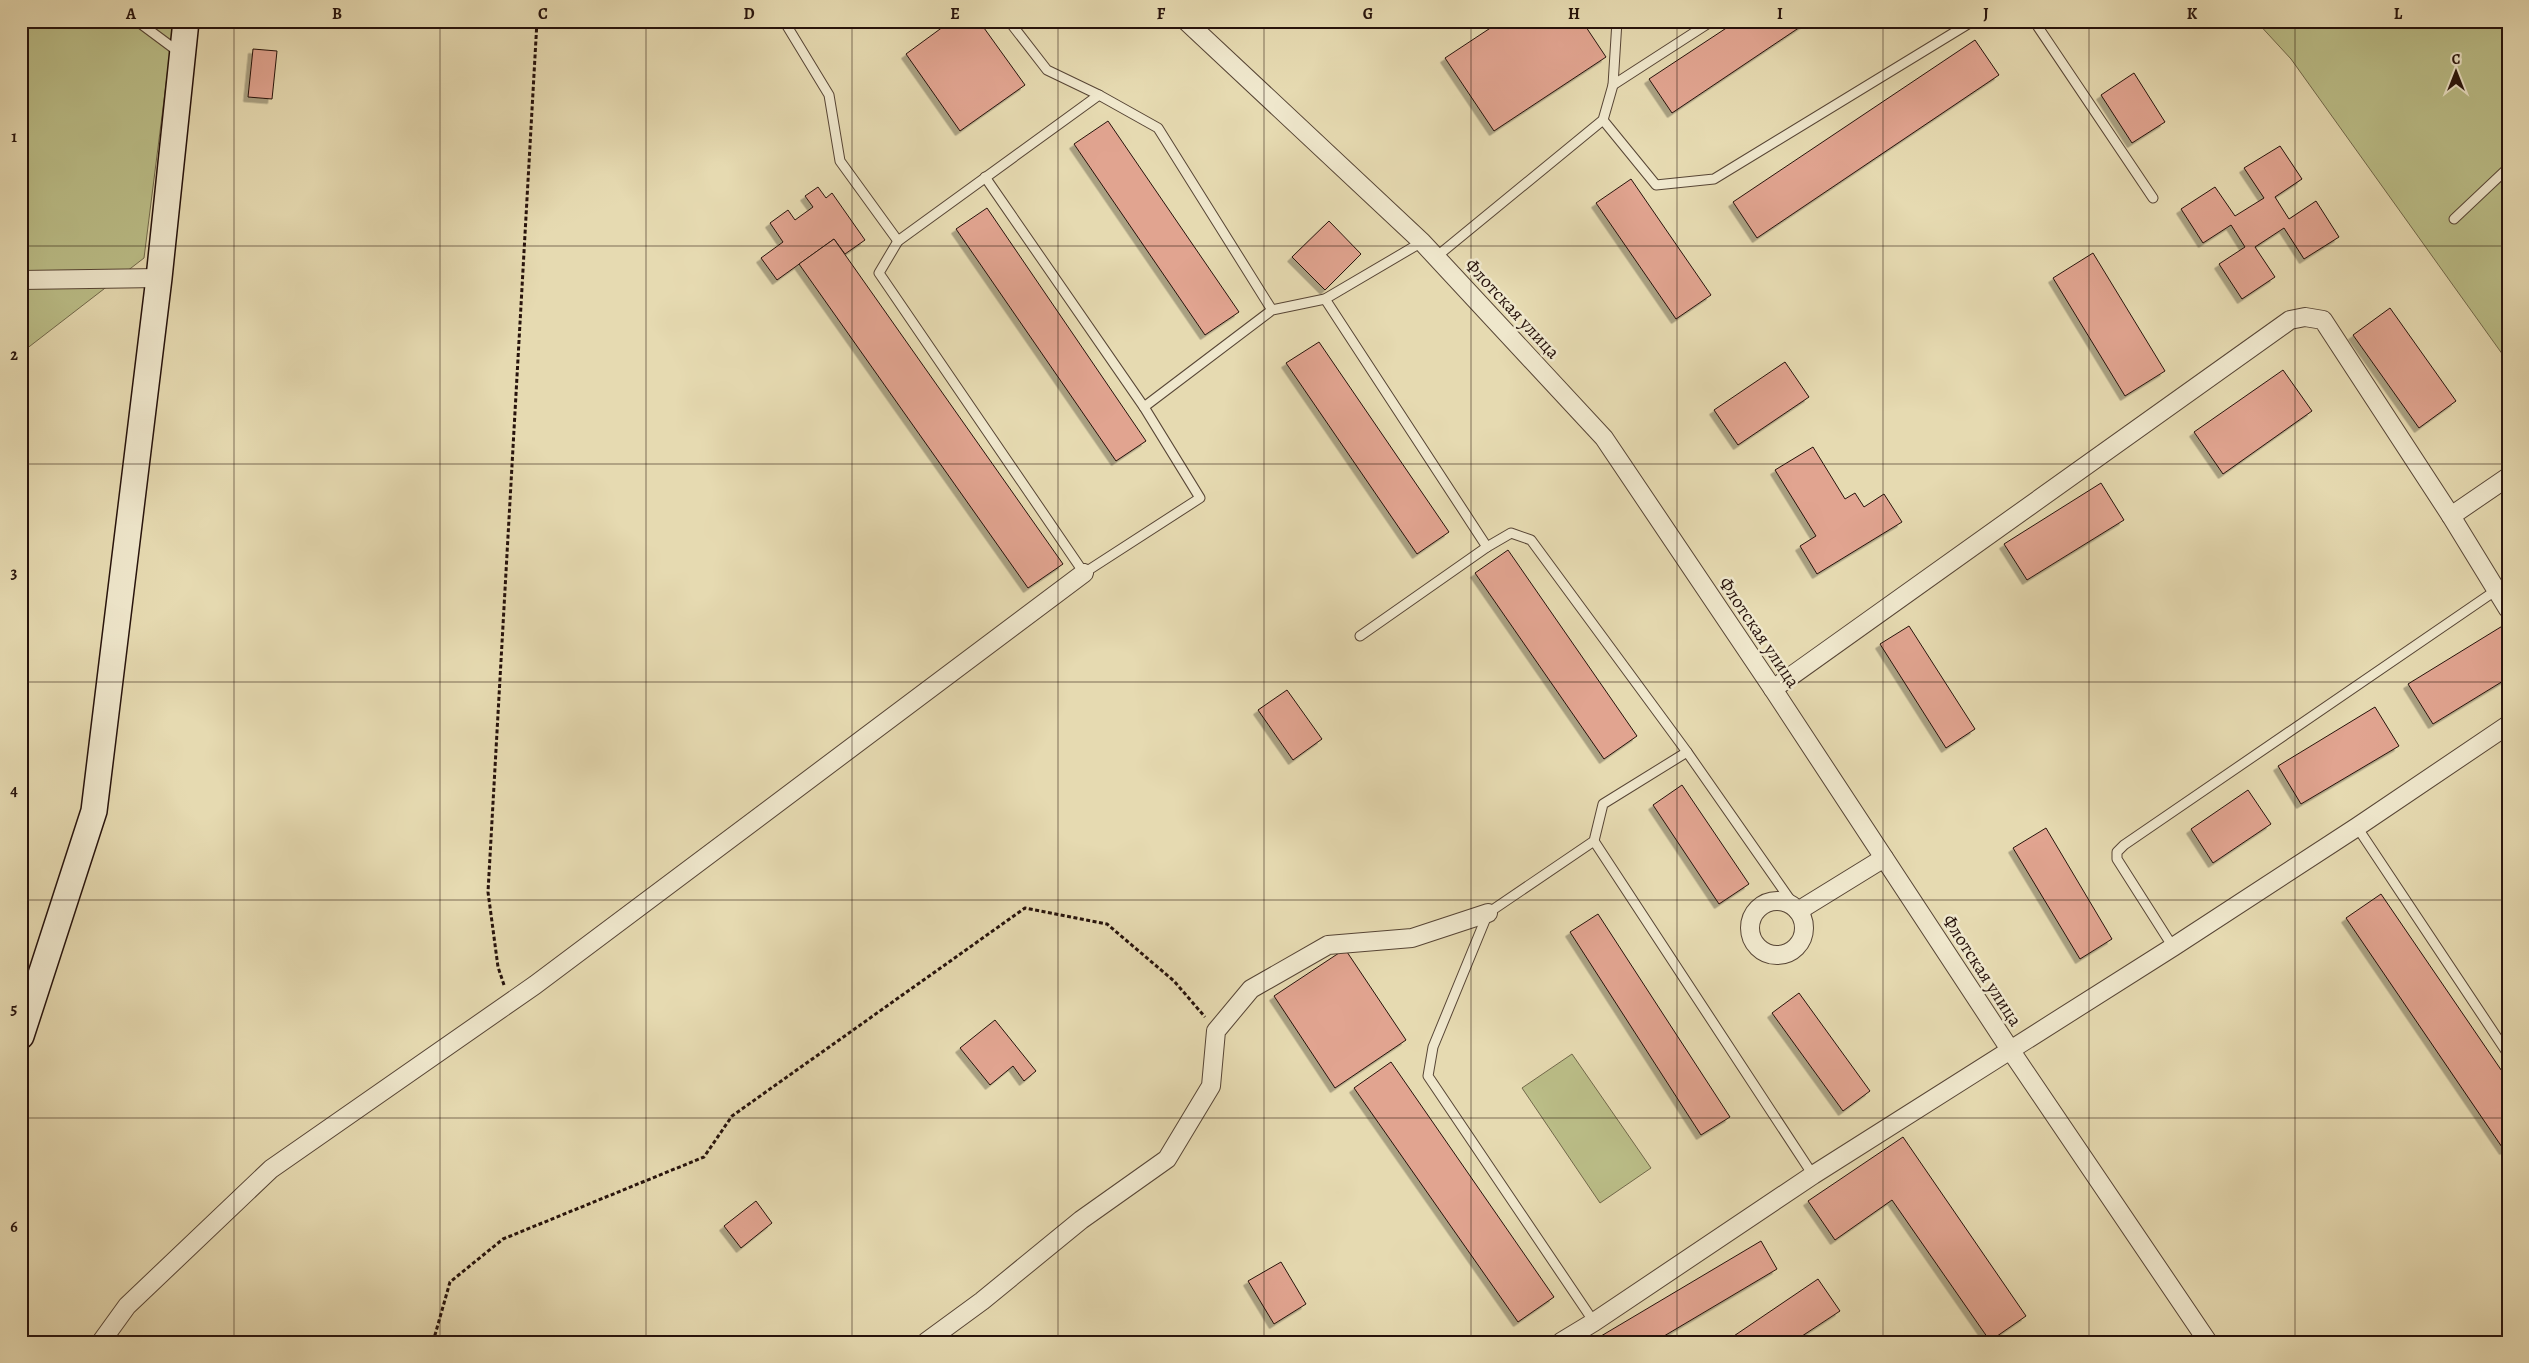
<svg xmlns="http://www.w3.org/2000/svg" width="2529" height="1363" viewBox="0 0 2529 1363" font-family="Alegreya,serif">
<defs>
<filter id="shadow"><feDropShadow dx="-4.5" dy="4.5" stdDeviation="0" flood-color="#0004"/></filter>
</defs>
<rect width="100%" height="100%" fill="#e6dab1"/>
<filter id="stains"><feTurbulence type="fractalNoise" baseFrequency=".004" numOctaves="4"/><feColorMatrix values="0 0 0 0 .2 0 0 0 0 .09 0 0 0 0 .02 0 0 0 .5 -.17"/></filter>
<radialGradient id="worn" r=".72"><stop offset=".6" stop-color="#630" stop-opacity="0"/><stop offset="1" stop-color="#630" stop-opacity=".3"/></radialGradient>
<g fill="#bbbe88" stroke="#71684a">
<polygon points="21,21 174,21 144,258 21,353"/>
<polygon points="2256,21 2508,21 2508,362 2291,59"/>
<polygon points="1572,1054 1651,1168 1600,1203 1522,1088"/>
</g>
<g fill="#e1a490" stroke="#27130c" filter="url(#shadow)">
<polygon points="951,21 979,21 1025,85 960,131 906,54"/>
<polygon points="1501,21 1582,21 1606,57 1494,131 1445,58"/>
<polygon points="1737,21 1809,21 1672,113 1649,79"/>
<polygon points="1975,40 1999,75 1757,238 1733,202"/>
<polygon points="253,49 277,51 272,99 248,97"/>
<polygon points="2134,73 2165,122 2132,143 2101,95"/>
<polygon points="1108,121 1239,312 1205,335 1074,144"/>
<polygon points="2280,146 2302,179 2275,197 2289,219 2316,201 2339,237 2304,259 2284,228 2255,247 2275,277 2242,299 2219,264 2245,247 2231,225 2203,243 2181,209 2215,187 2235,216 2264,198 2244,168"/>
<polygon points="1631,179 1711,295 1676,319 1596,203"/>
<polygon points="818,187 826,198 832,193 865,240 845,254 834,239 777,280 761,258 783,242 770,223 788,210 795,220 813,207 805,196"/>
<polygon points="987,208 1146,441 1116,461 956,229"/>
<polygon points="1329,221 1361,254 1325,290 1292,257"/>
<polygon points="834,239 1063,564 1028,588 799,264"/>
<polygon points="2093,253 2165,371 2125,396 2053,278"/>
<polygon points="2390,308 2456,401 2419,428 2353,335"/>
<polygon points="1319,342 1449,532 1417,554 1286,363"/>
<polygon points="1785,362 1809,397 1738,445 1714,410"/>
<polygon points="2283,370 2312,411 2223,474 2194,432"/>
<polygon points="1813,447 1845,499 1855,493 1864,507 1884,494 1902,522 1817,574 1800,546 1816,536 1775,470"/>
<polygon points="2101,483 2124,520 2027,580 2004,544"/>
<polygon points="1508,550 1637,736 1604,759 1475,573"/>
<polygon points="2504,625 2508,630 2508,678 2433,724 2408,684"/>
<polygon points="1909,626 1975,729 1946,748 1880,644"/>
<polygon points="1287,690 1322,739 1293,760 1258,710"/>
<polygon points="2375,707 2399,746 2301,804 2278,766"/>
<polygon points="1682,785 1749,884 1719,904 1653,805"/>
<polygon points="2248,790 2271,824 2213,863 2191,829"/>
<polygon points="2046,828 2112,939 2080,959 2013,848"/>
<polygon points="2381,894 2508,1080 2508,1148 2504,1150 2346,918"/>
<polygon points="1598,914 1730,1117 1701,1135 1570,932"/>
<polygon points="1345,949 1406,1040 1335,1088 1274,996"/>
<polygon points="1799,993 1870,1091 1843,1111 1772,1013"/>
<polygon points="995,1020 1036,1071 1024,1081 1013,1066 990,1085 960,1048"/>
<polygon points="1391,1062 1554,1297 1518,1322 1354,1088"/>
<polygon points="1903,1137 2026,1316 1990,1341 1892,1200 1835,1240 1808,1201"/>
<polygon points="756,1201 772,1223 741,1248 724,1226"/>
<polygon points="1761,1241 1777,1269 1654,1342 1591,1342"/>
<polygon points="1281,1262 1306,1304 1274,1324 1248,1281"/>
<polygon points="1818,1279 1840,1311 1793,1342 1725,1342"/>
</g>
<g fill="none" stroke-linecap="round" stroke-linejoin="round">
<g stroke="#574535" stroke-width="11">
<g id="lane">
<polyline points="137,21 180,53"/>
<polyline points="784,21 829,95 840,161 898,241"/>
<polyline points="1009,21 1047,70 1099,95"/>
<polyline points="2034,21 2153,198"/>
<polyline points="1613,85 1712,21"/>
<polyline points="1603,120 1656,185 1714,179 1973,21"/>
<polyline points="985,177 1144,407"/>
<polyline points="2454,219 2508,168"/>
<polyline points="1436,257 1603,120 1613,85 1617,21"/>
<polyline points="1325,299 1487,547 1360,636"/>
<polyline points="1272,310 1158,128 1099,95 898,241 879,273 1084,573 1200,498 1144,407 1272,310 1325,299 1422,242"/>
<polyline points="1487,547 1511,533 1531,540 1687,752 1798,911"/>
<polyline points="2357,827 2508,1054"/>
<polyline points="1594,841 1813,1175"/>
<polyline points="2173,947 2117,859 2117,852 2124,845 2495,591"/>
<polyline points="1594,1322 1428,1076 1433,1047 1488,913 1594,841 1603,804 1687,752"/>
</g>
</g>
<g stroke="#574535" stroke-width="20">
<g id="street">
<polyline points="1186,21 1422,242 1604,438 1773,689 2011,1051 2208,1342"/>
<polyline points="21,280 159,278"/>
<polyline points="2451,516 2508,477"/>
<polyline points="1773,689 2290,320 2305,317 2323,320 2451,516 2508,609"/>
<circle cx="1777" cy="928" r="27"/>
<polyline points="1798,911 1884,858"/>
<polyline points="101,1342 127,1306 271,1169 535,985 1084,573"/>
<polyline points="926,1342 982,1301 1081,1220 1167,1159 1211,1086 1216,1031 1251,989 1328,945 1412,938 1488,913"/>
<polyline points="1561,1342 1594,1322 1813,1175 2173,947 2357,827 2508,725"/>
</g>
</g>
<g stroke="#27130c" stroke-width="28">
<polyline id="secondary" points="21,1036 94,811 159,278 186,21"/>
</g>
<g stroke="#27130c" stroke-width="3" stroke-dasharray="4 2.5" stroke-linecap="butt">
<polyline points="504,985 498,967 488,892 537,21"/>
<polyline points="433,1342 450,1282 503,1239 704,1157 732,1116 1025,908 1107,924 1174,981 1205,1017"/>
</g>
<use href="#lane" stroke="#efe7cc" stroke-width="9"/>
<use href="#street" stroke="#efe7cc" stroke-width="18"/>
<use href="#secondary" stroke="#efe7cc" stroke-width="25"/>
</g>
<path fill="none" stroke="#27130c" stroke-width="1" stroke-opacity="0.55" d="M234 21V1342M440 21V1342M646 21V1342M852 21V1342M1058 21V1342M1264 21V1342M1471 21V1342M1677 21V1342M1883 21V1342M2089 21V1342M2295 21V1342M21 246H2508M21 464H2508M21 682H2508M21 900H2508M21 1118H2508"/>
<g text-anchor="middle" stroke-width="5" stroke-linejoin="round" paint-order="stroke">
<g font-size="19" fill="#27130c" stroke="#efe7cc">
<text transform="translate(1513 308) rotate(47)" y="7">Флотская улица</text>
<text transform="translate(1760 632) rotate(56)" y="7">Флотская улица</text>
<text transform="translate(1983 970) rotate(57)" y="7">Флотская улица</text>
</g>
</g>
<rect width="2529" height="1363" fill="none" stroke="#e6dab1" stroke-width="55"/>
<g transform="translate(2456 72)" stroke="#efe7cc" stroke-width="4" paint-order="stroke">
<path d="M0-4L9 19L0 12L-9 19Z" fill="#27130c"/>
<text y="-8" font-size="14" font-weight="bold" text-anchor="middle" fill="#27130c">С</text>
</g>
<rect x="28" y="28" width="2474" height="1308" fill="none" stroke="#27130c" stroke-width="2"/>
<g font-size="16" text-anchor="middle" font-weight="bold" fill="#27130c">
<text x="131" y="19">A</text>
<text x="337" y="19">B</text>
<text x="543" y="19">C</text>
<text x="749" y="19">D</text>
<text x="955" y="19">E</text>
<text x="1161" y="19">F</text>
<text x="1368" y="19">G</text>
<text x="1574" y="19">H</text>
<text x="1780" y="19">I</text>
<text x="1986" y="19">J</text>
<text x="2192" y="19">K</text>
<text x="2398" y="19">L</text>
<text x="14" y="142">1</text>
<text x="14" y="360">2</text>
<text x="14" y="578">3</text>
<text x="14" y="796">4</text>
<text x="14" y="1014">5</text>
<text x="14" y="1232">6</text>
</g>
<rect width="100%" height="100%" filter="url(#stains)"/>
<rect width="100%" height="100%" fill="url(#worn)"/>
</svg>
